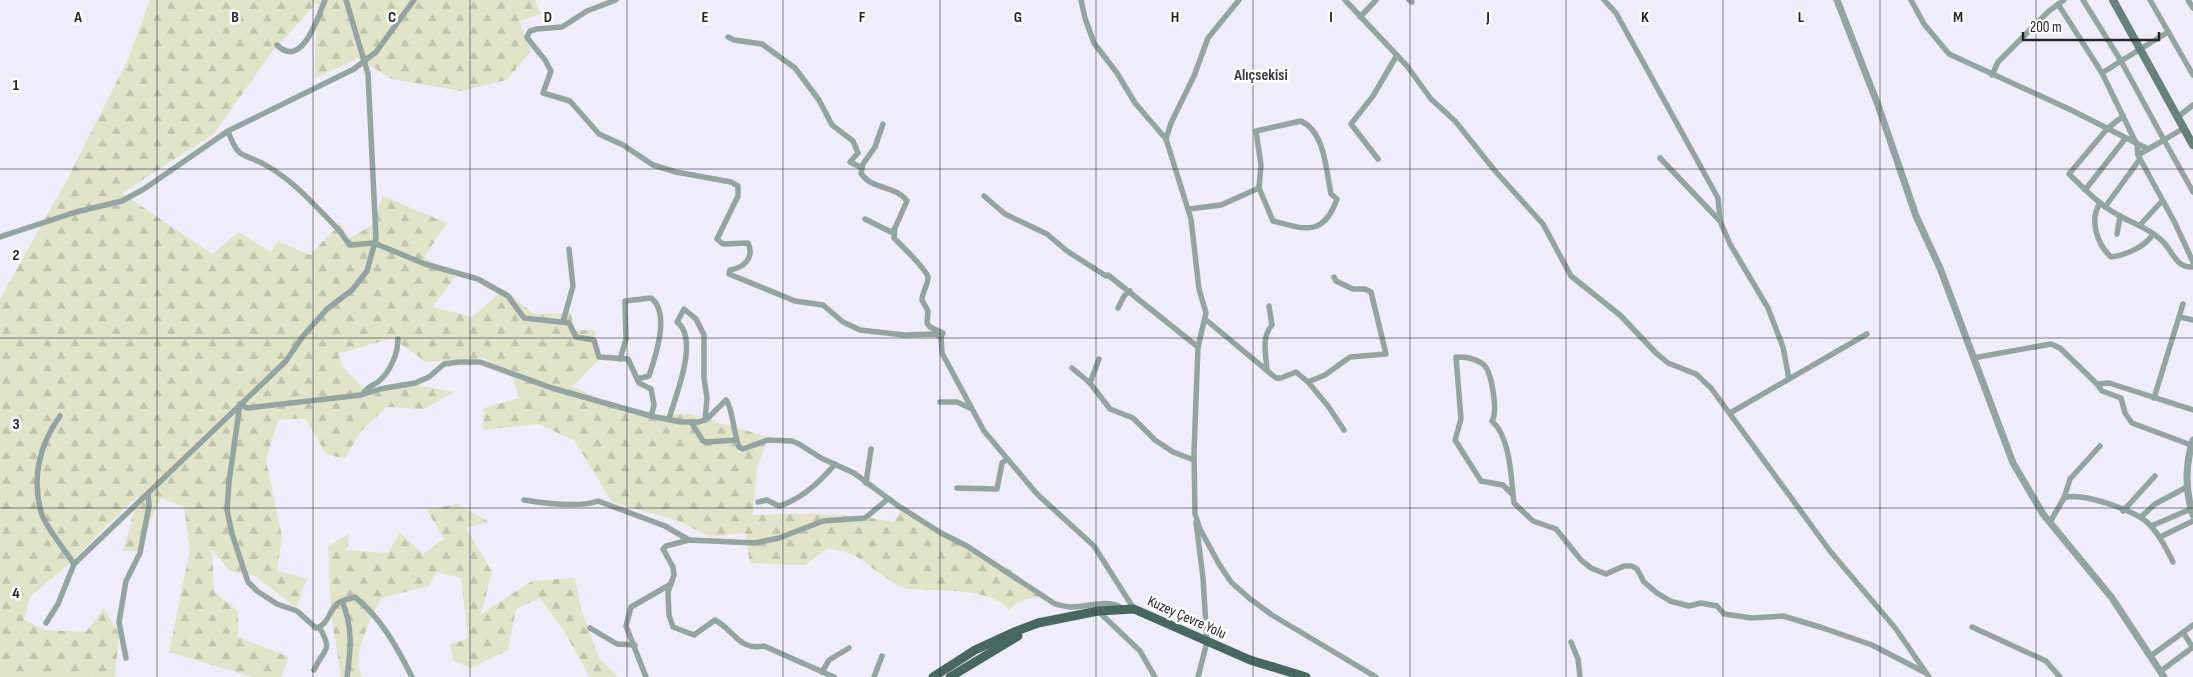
<svg xmlns="http://www.w3.org/2000/svg" width="2193" height="677" viewBox="0 0 2193 677" font-family="'Sofia Sans Condensed',sans-serif">
<defs>
<pattern id="forest-firs" width="22" height="20" patternUnits="userSpaceOnUse" patternTransform="scale(1.25)"><rect width="22" height="20" fill="#e1e4c9"/><path d="M5 1l3.5 6h-7zM16 11l3.5 6h-7z" fill="#c1c3ad"/></pattern>
</defs>
<rect width="100%" height="100%" fill="#efedfa"/>
<g fill="url(#forest-firs)">
<path d="M150 0H535L541 14 519 21 531 50 507 80 461 91 392 79 358 58 314 79 318 2 271 53 214 134 122 193 212 254 239 232 271 252 278 241 310 255 340 223 349 238 371 226 383 196 447 223 424 257 455 277 433 307 472 317 504 289 534 314 571 313 574 330H595L598 361 572 386 632 415 689 414 768 437 757 468 753 515C801 513 847 512 894 522L902 510 945 538 1011 570 1045 598C1032 596 1018 600 1009 610 988 586 939 592 910 589 893 587 872 566 857 557 849 552 837 551 828 548L805 565 750 563 745 533 710 537 676 520 612 502 575 441 539 424 483 430 484 408 519 398 513 378 484 358 426 362 392 338 338 354 343 367 366 391 401 382 454 392 424 409 387 407 360 432 345 459 326 454 305 418 278 420 266 460 282 537 277 571 307 578 296 608 256 576 230 571 212 550 214 592 238 611V637L289 657 281 677H252L169 652 190 550 184 507 161 498 137 551H123L139 494 71 562 30 597 24 620 46 630 86 632 104 608 119 634 115 677H0V299L67 180 129 57Z"/>
<path d="M458 504 489 522 466 528 492 572 481 614 532 581 575 578 581 609 599 658 618 677H590L564 631 540 598 516 609 508 650 471 668 453 661 450 644 468 639 461 578 436 572 429 586 381 598C372 618 349 657 363 677H341L331 612 328 546 349 534 347 550 388 553 400 533 423 554 444 539 427 510Z"/>
</g>
<g fill="none" stroke-linecap="round" stroke-linejoin="round">
<g stroke="#94a5a1" stroke-width="5.5">
<path d="M616 0 587 11 562 27 537 29 530 31 527 37 529 40 545 60 551 71 543 93 570 101 599 134 623 145 653 165 676 172 731 182 738 186V196L717 239 723 244 748 243C755 258 743 268 730 270L729 274 795 301 823 305 843 322 860 330 904 335 935 334 941 337 942 353 984 431 1037 494 1094 546 1134 609"/>
<polyline points="1081,0 1085,18 1094,43 1117,73 1135,103 1166,139"/>
<polyline points="1239,0 1208,38 1194,76 1171,123 1166,139 1191,219 1199,289 1206,313 1198,347 1194,452 1195,514 1200,529 1219,564 1231,582 1249,598 1272,615 1376,677"/>
<polyline points="1345,0 1407,66 1431,99 1455,121 1496,172 1543,224 1571,276 1620,315 1656,353 1668,363 1696,374 1711,388 1830,551 1896,629 1929,677"/>
<polyline points="1409,0 1412,2"/>
<polyline points="1604,0 1616,13 1718,198 1720,221 1730,244 1768,308 1783,347 1789,379"/>
<polyline points="1911,0 1924,24 1949,54 2071,110 2148,149"/>
<polyline points="2083,0 2121,61 2168,32"/>
<polyline points="2150,0 2193,75"/>
<polyline points="2188,0 2193,8"/>
<polyline points="2058,4 2102,73 2137,145 2138,155 2175,223 2193,262"/>
<polyline points="1360,17 1376,0"/>
<polyline points="728,37 734,40 762,44 795,68 819,100 832,125 853,141 858,153 850,162 862,168"/>
<path d="M277 45C302 70 318 17 325 0"/>
<polyline points="2102,73 2121,61 2164,140 2184,128"/>
<polyline points="1992,75 1998,62 2049,11 2064,0"/>
<path d="M2123 116 2107 129 2069 174C2085 189 2100 206 2120 216 2134 224 2148 228 2160 239 2173 249 2174 268 2193 267"/>
<polyline points="2178,117 2193,105"/>
<path d="M1301 121C1325 132 1326 170 1331 194L1337 199C1324 236 1306 230 1273 221L1259 188 1261 165 1256 131Z"/>
<path d="M883 124 875 147 863 164 861 173C871 190 896 185 907 201L895 228 894 238C901 245 926 269 928 277 929 283 922 292 922 300L928 311 927 323 930 327 943 333 941 337"/>
<path d="M228 131C240 164 244 151 269 167 296 183 316 207 338 229 343 234 345 240 350 245L374 243 425 264 478 279 508 296 524 318 569 323 576 337 594 340 599 357 628 359 639 383 651 389 654 405 651 416"/>
<polyline points="2138,155 2164,140 2193,192"/>
<polyline points="1660,158 1720,221"/>
<polyline points="1378,159 1351,124 1373,96 1397,55"/>
<polyline points="2085,190 2125,139"/>
<polyline points="984,196 1005,214 1047,234 1067,251 1106,276 1108,275 1198,347"/>
<path d="M2100 203C2089 220 2097 244 2111 257 2126 255 2145 247 2153 234"/>
<polyline points="2105,207 2140,159"/>
<polyline points="1189,209 1221,205 1259,188"/>
<polyline points="865,219 891,232 894,229"/>
<polyline points="2140,225 2162,201"/>
<polyline points="2117,234 2120,216"/>
<polyline points="0,237 76,212 122,201 144,189 228,131 354,69 376,52 414,0"/>
<polyline points="1118,308 1124,296 1130,291"/>
<polyline points="2180,317 2193,320"/>
<polyline points="1205,319 1276,378 1281,378 1296,372 1308,382 1325,375 1350,357 1386,354 1371,292 1365,289 1353,289 1336,281 1334,277"/>
<polyline points="563,322 573,286 569,249"/>
<polyline points="1973,358 2051,344 2060,348 2097,384 2109,383 2193,410"/>
<path d="M620 359 626 339 625 301 651 298C671 313 655 358 649 376L637 379"/>
<polyline points="1099,359 1090,383 1110,409 1133,418 1155,440 1173,452 1194,460"/>
<polyline points="1072,368 1090,383"/>
<path d="M1267 370C1266 355 1261 337 1272 325L1269 306"/>
<polyline points="1308,382 1328,406 1344,430"/>
<polyline points="2097,384 2102,391 2121,398 2125,413 2132,423 2191,445"/>
<path d="M363 394C367 387 372 386 378 382 390 372 398 354 398 339"/>
<polyline points="2154,398 2183,304"/>
<polyline points="940,402 957,402 970,408"/>
<path d="M240 404 247 408 361 395 380 389 415 383 429 377 444 364 459 362H480L552 388 651 416 681 422H699L707 419 726 400C732 406 734 435 739 447L743 449 768 440 792 441 799 444 821 458 854 473 897 505 941 533 967 546 1055 604C1061 605 1066 607 1072 607 1089 607 1108 598 1124 609"/>
<path d="M240 404 229 482 227 510 232 534 248 582 257 591 277 604 297 611 316 628C327 626 329 612 336 605 341 600 348 599 355 597 381 618 397 647 412 677"/>
<polyline points="1730,413 1867,334"/>
<path d="M60 416C39 445 31 480 42 515 48 530 65 550 74 564"/>
<path d="M669 419C675 397 700 339 677 322L684 309 696 319 704 335V378L707 398 705 420"/>
<polyline points="691,422 703,441 706,442 736,440"/>
<polyline points="866,483 871,449"/>
<polyline points="957,488 997,489 1002,463 1007,459"/>
<path d="M1513 495 1503 485 1481 481 1455 440 1461 419 1456 357C1467 357 1474 358 1483 364 1492 371 1498 412 1492 421 1511 438 1511 479 1514 503L1533 521 1556 529 1581 560 1591 568 1606 574 1624 566H1632L1637 569 1644 582 1657 593 1670 601 1689 606 1701 603 1717 606 1724 614 1752 618 1783 616 1820 627 1872 645 1924 672"/>
<polyline points="2064,498 2070,479 2100,446"/>
<path d="M524 500C543 503 580 508 598 501L665 526 689 540"/>
<path d="M758 502 767 500 779 506C802 499 820 482 835 464"/>
<polyline points="2123,511 2155,476"/>
<polyline points="2141,517 2155,504 2187,487"/>
<polyline points="1196,522 1203,578 1207,642 1198,677"/>
<path d="M2050 522 2064 498C2081 491 2135 511 2148 523 2159 534 2166 548 2173 562"/>
<polyline points="2151,526 2191,509"/>
<polyline points="2160,537 2193,521"/>
<path d="M342 601C353 628 351 648 347 677"/>
<polyline points="1098,611 1140,651 1155,677"/>
<polyline points="46,623 58,604 74,564 286,361 303,336 327,309 352,290 367,271 376,238 368,74 346,0"/>
<polyline points="1972,627 2046,661 2060,677"/>
<polyline points="590,628 617,644 635,645"/>
<polyline points="2183,632 2193,648"/>
<polyline points="1571,642 1578,659 1580,677"/>
<polyline points="2152,655 2193,625"/>
<polyline points="126,658 119,622 126,581 140,553 149,506 148,494"/>
<path d="M314 670C325 646 333 653 320 628"/>
<polyline points="2161,671 2193,647"/>
<polyline points="822,672 829,660 849,648"/>
<polyline points="646,677 626,626 631,607 671,584"/>
<path d="M834 677 764 646C739 651 735 631 715 620L694 635 673 627 669 615 668 592 674 575 673 567 663 549 666 546 689 540 755 543 779 538 823 521 865 518 888 499"/>
<polyline points="874,677 882,656"/>
</g>
<g stroke="#94a5a1" stroke-width="7">
<polyline points="1837,0 1878,105 1916,216 1940,268 2013,463 2043,514 2112,598 2164,677"/>
<path d="M2193 440C2185 465 2185 490 2193 515"/>
</g>
<polyline stroke="#68817b" stroke-width="8" points="2113,0 2193,145"/>
<g stroke="#496761" stroke-width="9">
<polyline points="933,677 975,650 1014,632 1038,623 1098,611 1134,609 1250,660 1306,677"/>
<polyline points="950,677 1018,636"/>
</g>
</g>
<path fill="none" stroke="#26252a" stroke-width="1" stroke-opacity="0.55" d="M157 0V677M313 0V677M470 0V677M627 0V677M783 0V677M940 0V677M1096 0V677M1253 0V677M1410 0V677M1566 0V677M1723 0V677M1880 0V677M2036 0V677M0 169H2193M0 338H2193M0 508H2193"/>
<g text-anchor="middle" stroke-width="5" stroke-linejoin="round" paint-order="stroke">
<g font-size="15" fill="#26252a" stroke="#fff">
<text transform="translate(1187 617) rotate(24)" y="5">Kuzey Çevre Yolu</text>
</g>
<g font-size="16" font-weight="bold" fill="#3d3c46" stroke="#fff">
<text x="1261" y="80">Alıçsekisi</text>
</g>
</g>
<g font-size="16" text-anchor="middle" font-weight="bold" fill="#26252a" stroke="#fff" stroke-width="5" stroke-linejoin="round" paint-order="stroke">
<text x="78" y="22">A</text>
<text x="235" y="22">B</text>
<text x="392" y="22">C</text>
<text x="548" y="22">D</text>
<text x="705" y="22">E</text>
<text x="862" y="22">F</text>
<text x="1018" y="22">G</text>
<text x="1175" y="22">H</text>
<text x="1331" y="22">I</text>
<text x="1488" y="22">J</text>
<text x="1645" y="22">K</text>
<text x="1801" y="22">L</text>
<text x="1958" y="22">M</text>
<text x="16" y="90">1</text>
<text x="16" y="260">2</text>
<text x="16" y="429">3</text>
<text x="16" y="598">4</text>
</g>
<path d="M2023 32v8h136v-8" fill="none" stroke="#26252a" stroke-width="2.5"/>
<text x="2030" y="32" font-size="15" fill="#26252a" stroke="#ffffff" stroke-width="4" paint-order="stroke">200 m</text>
</svg>
